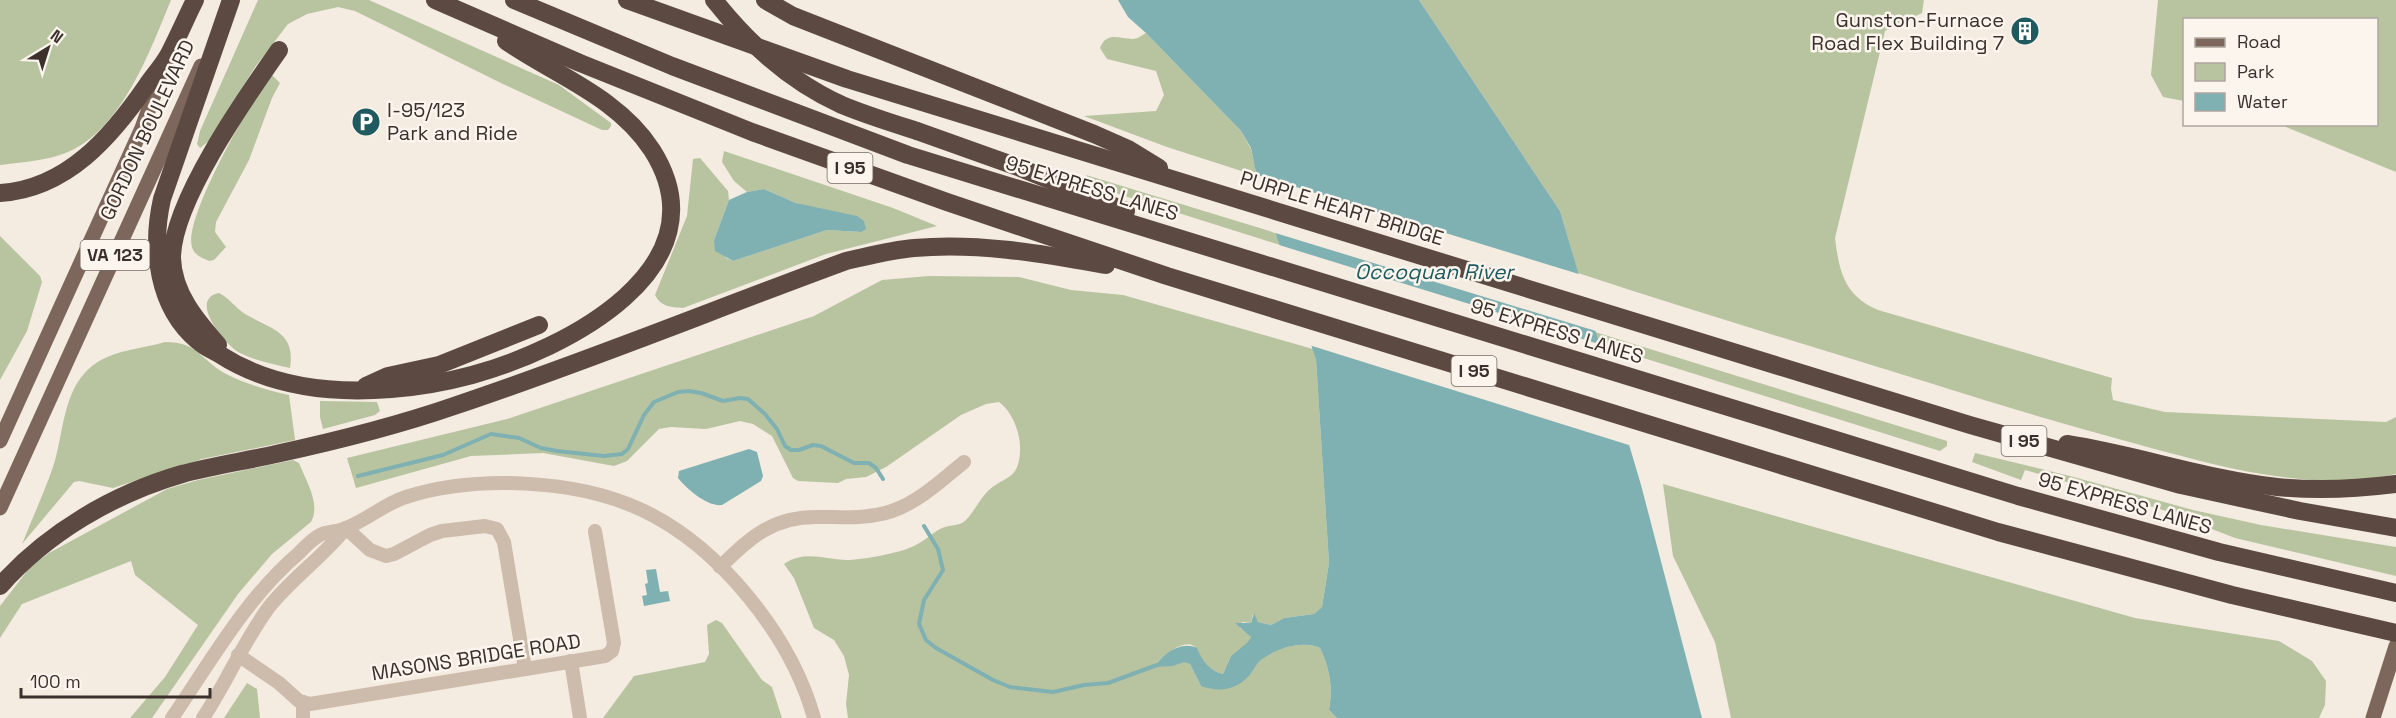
<svg xmlns="http://www.w3.org/2000/svg" width="2396" height="718" viewBox="0 0 2396 718" font-family="'Space Grotesk',sans-serif">
<rect width="100%" height="100%" fill="#f4ebe1"/>
<g fill="#b8c4a0">
<path d="M0 0H171C150 51 122 129 68 152 47 161 22 162 0 165Z"/>
<polygon points="258,0 369,0 559,85 611,123 611,126 608,130 602,130 501,83 355,11 338,7 307,14 288,24 255,67 210,140 200,148 197,144 200,131"/>
<path d="M1419 0H1924L1922 13 1885 31 1835 238C1839 272 1845 296 1878 310L2112 378 2111 389 2113 400 2165 412 2386 422 2396 417V474C2309 493 2217 466 2133 443 2066 425 1999 405 1933 384 1814 347 1696 312 1578 273L1560 211Z"/>
<polygon points="2158,0 2396,0 2396,172 2281,125 2376,124 2376,20 2184,20 2184,101 2163,97 2151,75"/>
<path d="M1146 33 1241 131 1251 149 1257 176 1167 147 1084 116 1156 111 1164 95 1156 71 1107 59 1100 48C1107 31 1119 39 1133 39 1138 39 1142 35 1146 33Z"/>
<path d="M270 73 280 83 272 98 249 160 216 222 215 232 226 247 214 260 209 261C202 258 194 255 192 247 183 218 252 101 270 73Z"/>
<path d="M724 151 893 208 937 226 826 254 683 308C671 307 661 307 655 295L687 216 693 159 700 158 728 191 729 200 714 240 726 258 733 261 827 230 861 232 814 208 796 203 764 189 747 192 734 181 722 162Z"/>
<polygon points="1086,175 1276,233 1280,245 1093,186"/>
<polygon points="0,236 40,276 42,282 27,331 0,380"/>
<path d="M929 276 1019 277 1071 290 1123 295 1313 349 1316 360 1329 563 1322 607 1314 614 1284 618 1271 625 1258 622 1253 614 1251 623 1242 622 1240 628 1248 632 1251 637 1249 642 1231 656 1223 674C1214 672 1205 666 1201 658 1199 655 1199 652 1197 649 1187 634 1160 658 1154 666H1173L1184 661 1190 664 1201 686 1247 678C1251 672 1256 664 1261 659 1275 648 1303 640 1320 648 1330 669 1333 687 1329 710L1337 718H848L846 704 849 675 844 656 834 640 814 628 794 578 784 564C803 550 825 559 846 560 862 560 900 553 914 546 923 542 931 534 940 529 949 524 959 527 966 520 974 512 979 500 988 491 1003 476 1019 481 1020 451 1021 435 1013 412 999 402L986 404 961 415 886 467 866 477 846 479 838 483 798 481 793 478 772 436 753 424 740 421 706 429 671 427 659 429 627 461 614 466 543 453 471 456 356 488 347 458 507 419 814 316 882 280Z"/>
<path d="M219 293C229 298 236 308 245 314 270 329 296 331 290 368 273 364 256 361 240 353 226 346 187 299 219 293Z"/>
<polygon points="1595,332 1947,441 1947,446 1940,451 1599,344"/>
<path d="M165 342C199 342 200 360 226 374 246 384 267 390 289 395L295 440 202 459 113 488 79 481 74 482 22 544C32 519 44 493 53 467 64 434 62 390 92 366 112 350 141 349 165 342Z"/>
<polygon points="320,401 377,402 380,411 375,415 323,429 320,417"/>
<polygon points="1975,453 2070,476 2193,510 2261,525 2396,547 2396,576 2235,538 2163,510 2025,470 2021,480 1972,462"/>
<path d="M293 460 299 463C306 481 321 504 311 522L272 554 238 594 152 718H130L165 677 198 625 135 575 131 561 22 604 0 638V606L31 566 49 553 167 489 198 480Z"/>
<polygon points="1663,484 2135,618 2279,641 2312,661 2326,681 2325,705 2319,718 1731,718 1715,642 1673,556"/>
<polygon points="716,620 722,623 762,680 772,687 782,718 603,718 634,676 705,662 709,654 707,625"/>
<polygon points="247,683 257,689 260,718 224,718"/>
</g>
<g fill="#7fb0b2">
<path d="M1118 0H1419L1560 211 1641 485 1702 718H1337L1329 710C1333 687 1330 669 1320 648 1303 640 1277 648 1262 659 1256 663 1253 672 1248 677 1234 691 1218 692 1201 686L1190 664 1184 662 1173 666 1154 667C1163 654 1181 640 1197 648 1202 660 1209 671 1223 674L1231 656 1248 642 1251 637 1235 623H1251L1254 613 1258 622 1271 625 1284 618 1314 614 1322 607 1329 563 1316 360 1255 168 1251 148 1241 131 1146 33 1128 17Z"/>
<polygon points="764,189 796,203 857,216 864,221 866,229 861,232 827,230 733,261 715,251 714,240 729,200 747,192"/>
<path d="M749 449 757 452 763 476 761 481 722 505C707 507 686 488 678 478L679 471Z"/>
<polygon points="656,569 660,592 668,591 670,601 644,606 642,596 647,595 645,584 648,583 646,570"/>
</g>
<g fill="#f4ebe1">
<polygon points="1254,174 1582,275 1599,332 1272,232"/>
<polygon points="1276,244 1602,345 1632,446 1309,345"/>
</g>
<g fill="none" stroke-linecap="round" stroke-linejoin="round">
<g stroke="#7fb0b2" stroke-width="4">
<polyline points="358,476 443,455 491,434 519,438 541,448 557,451 604,456 622,454 628,449 644,415 654,402 678,392 689,391 701,393 723,401 740,398 748,399 765,414 777,429 785,446 791,450 799,450 813,445 821,446 854,463 869,463 876,468 883,479"/>
<polyline points="924,526 938,549 943,570 924,600 919,624 926,640 936,648 993,680 1010,687 1053,692 1084,685 1108,683 1157,665"/>
</g>
<g stroke="#cdbbac" stroke-width="14">
<polyline points="346,528 370,550 386,556 394,554 430,535 442,531 485,526 497,529 504,542 525,669"/>
<path d="M720 567C751 537 773 516 819 517 843 517 868 519 892 511 919 502 942 480 964 462"/>
<polyline points="238,655 279,683 299,701 310,704 605,656 612,651 614,643 595,531"/>
<polyline points="571,661 580,718"/>
<polyline points="303,702 303,718"/>
<path d="M172 718C211 661 246 598 299 553 305 547 312 539 320 535 328 531 338 532 346 528 367 520 384 504 406 497 475 475 576 479 642 510 720 547 791 636 814 718"/>
<path d="M203 718C227 682 243 642 269 607 292 578 323 557 346 528"/>
</g>
<g stroke="#7d675c" stroke-width="15">
<polyline points="0,441 142,128 163,70"/>
<polyline points="0,508 201,66"/>
<polyline points="2373,718 2396,646"/>
</g>
<g stroke="#5c4a42" stroke-width="18">
<path d="M231 0 162 199C151 248 157 307 198 341 204 347 212 350 219 354 270 387 331 394 391 389 418 387 446 382 472 375 564 350 727 268 652 150 618 97 555 75 506 41"/>
<polyline points="435,0 580,63 752,132 947,202 1167,276 1998,532 2232,595 2396,633"/>
<polyline points="514,0 672,66 908,155 2018,496 2219,552 2396,593"/>
<polyline points="627,0 847,79 1970,425 2181,485 2300,511 2396,528"/>
<polyline points="765,0 793,16 1094,134 1128,149 1159,168"/>
<polyline points="917,131 1018,167 1126,211"/>
<path d="M0 193C67 189 112 136 147 85 154 75 163 65 169 54 178 37 186 18 195 0"/>
<path d="M218 345C196 320 173 293 172 258 172 202 246 97 279 50"/>
<polyline points="366,386 388,376 439,365 539,325"/>
<path d="M2067 444C2137 455 2206 479 2277 487 2317 491 2357 489 2396 484"/>
<path d="M0 586C47 533 113 494 182 474 212 466 245 461 276 454 336 441 396 426 454 406 586 362 715 309 846 261 869 256 891 250 914 248 978 242 1043 254 1106 265"/>
</g>
<path stroke="#5c4a42" stroke-width="18" d="M714 0C748 43 791 82 842 105 866 115 892 123 917 131"/>
</g>
<defs>
<g id="building-disc" transform="scale(1.5)"><circle r="9.5" fill="#1f5a5e" stroke="#fbf5ee"/><path d="M-4-6H4V6H1V3H-1V6H-4ZM-2.5-4.3h1.7v1.8h-1.7ZM.8-4.3h1.7v1.8H.8ZM-2.5-1h1.7V.8h-1.7ZM.8-1h1.7V.8H.8Z" fill="#fff"/></g>
<g id="parking-disc" transform="scale(1.5)"><circle r="9.5" fill="#1f5a5e" stroke="#fbf5ee"/><path d="M-3.5-5.5H1a3.5 3.5 0 0 1 0 7H-1V5.5H-3.5ZM-1-3.4V-.6H.8a1.4 1.4 0 0 0 0-2.8Z" fill="#fff"/></g>
</defs>
<g fill-rule="evenodd">
<use href="#building-disc" x="2025" y="31"/>
<use href="#parking-disc" x="366" y="122"/>
</g>
<g text-anchor="middle" stroke-width="5" stroke-linejoin="round" paint-order="stroke">
<g fill="#fbf5ee" stroke="#756b66" stroke-width="1.5">
<rect x="827.5" y="153" width="45" height="30" rx="4.5"/>
<rect x="80.5" y="240" width="69" height="30" rx="4.5"/>
<rect x="1451.5" y="356" width="45" height="30" rx="4.5"/>
<rect x="2001.5" y="426" width="45" height="30" rx="4.5"/>
</g>
<g font-size="18" font-weight="bold" fill="#3b302b">
<text x="850" y="174">I 95</text>
<text x="115" y="261">VA 123</text>
<text x="1474" y="377">I 95</text>
<text x="2024" y="447">I 95</text>
</g>
<g font-size="20" fill="#3b302b" stroke="#fbf5ee" text-anchor="end">
<text x="2004" y="27">Gunston-Furnace<tspan x="2004" dy="23">Road Flex Building 7</tspan></text>
<text x="387" y="117" text-anchor="start">I-95/123<tspan x="387" dy="23">Park and Ride</tspan></text>
</g>
<g font-size="20" fill="#3b302b" stroke="#fbf5ee">
<text transform="translate(147 130) rotate(-65)" y="7">GORDON BOULEVARD</text>
<text transform="translate(1092 188) rotate(17)" y="7">95 EXPRESS LANES</text>
<text transform="translate(1342 208) rotate(17)" y="7">PURPLE HEART BRIDGE</text>
<text transform="translate(1557 331) rotate(17)" y="7">95 EXPRESS LANES</text>
<text transform="translate(2125 503) rotate(16)" y="7">95 EXPRESS LANES</text>
<text transform="translate(476 657) rotate(-9)" y="7">MASONS BRIDGE ROAD</text>
</g>
<g font-size="21" font-style="italic" fill="#1f5a5e" stroke="#fbf5ee">
<text x="1434" y="279">Occoquan River</text>
</g>
</g>
<rect x="2183" y="18" width="195" height="108" fill="#fbf5ee" stroke="#aea6a0" stroke-width="1.5"/>
<rect x="2195" y="38" width="30" height="9" fill="#7d675c" stroke="#aea6a0" stroke-width="1.5"/>
<text x="2237" y="48" font-size="18" fill="#3b302b">Road</text>
<rect x="2195" y="63" width="30" height="18" fill="#b8c4a0" stroke="#aea6a0" stroke-width="1.5"/>
<text x="2237" y="78" font-size="18" fill="#3b302b">Park</text>
<rect x="2195" y="93" width="30" height="18" fill="#7fb0b2" stroke="#aea6a0" stroke-width="1.5"/>
<text x="2237" y="108" font-size="18" fill="#3b302b">Water</text>
<g transform="translate(48 48) rotate(38)" stroke="#fbf5ee" stroke-width="4.5" paint-order="stroke">
<path d="M0-4.5L10 22L0 15L-10 22Z" fill="#3b302b"/>
<text y="-9" font-size="16" font-weight="bold" text-anchor="middle" fill="#3b302b">N</text>
</g>
<path d="M21 688v9h189v-9" fill="none" stroke="#3b302b" stroke-width="3"/>
<text x="30" y="688" font-size="18" fill="#3b302b" stroke="#fbf5ee" stroke-width="4.5" paint-order="stroke">100 m</text>
</svg>
